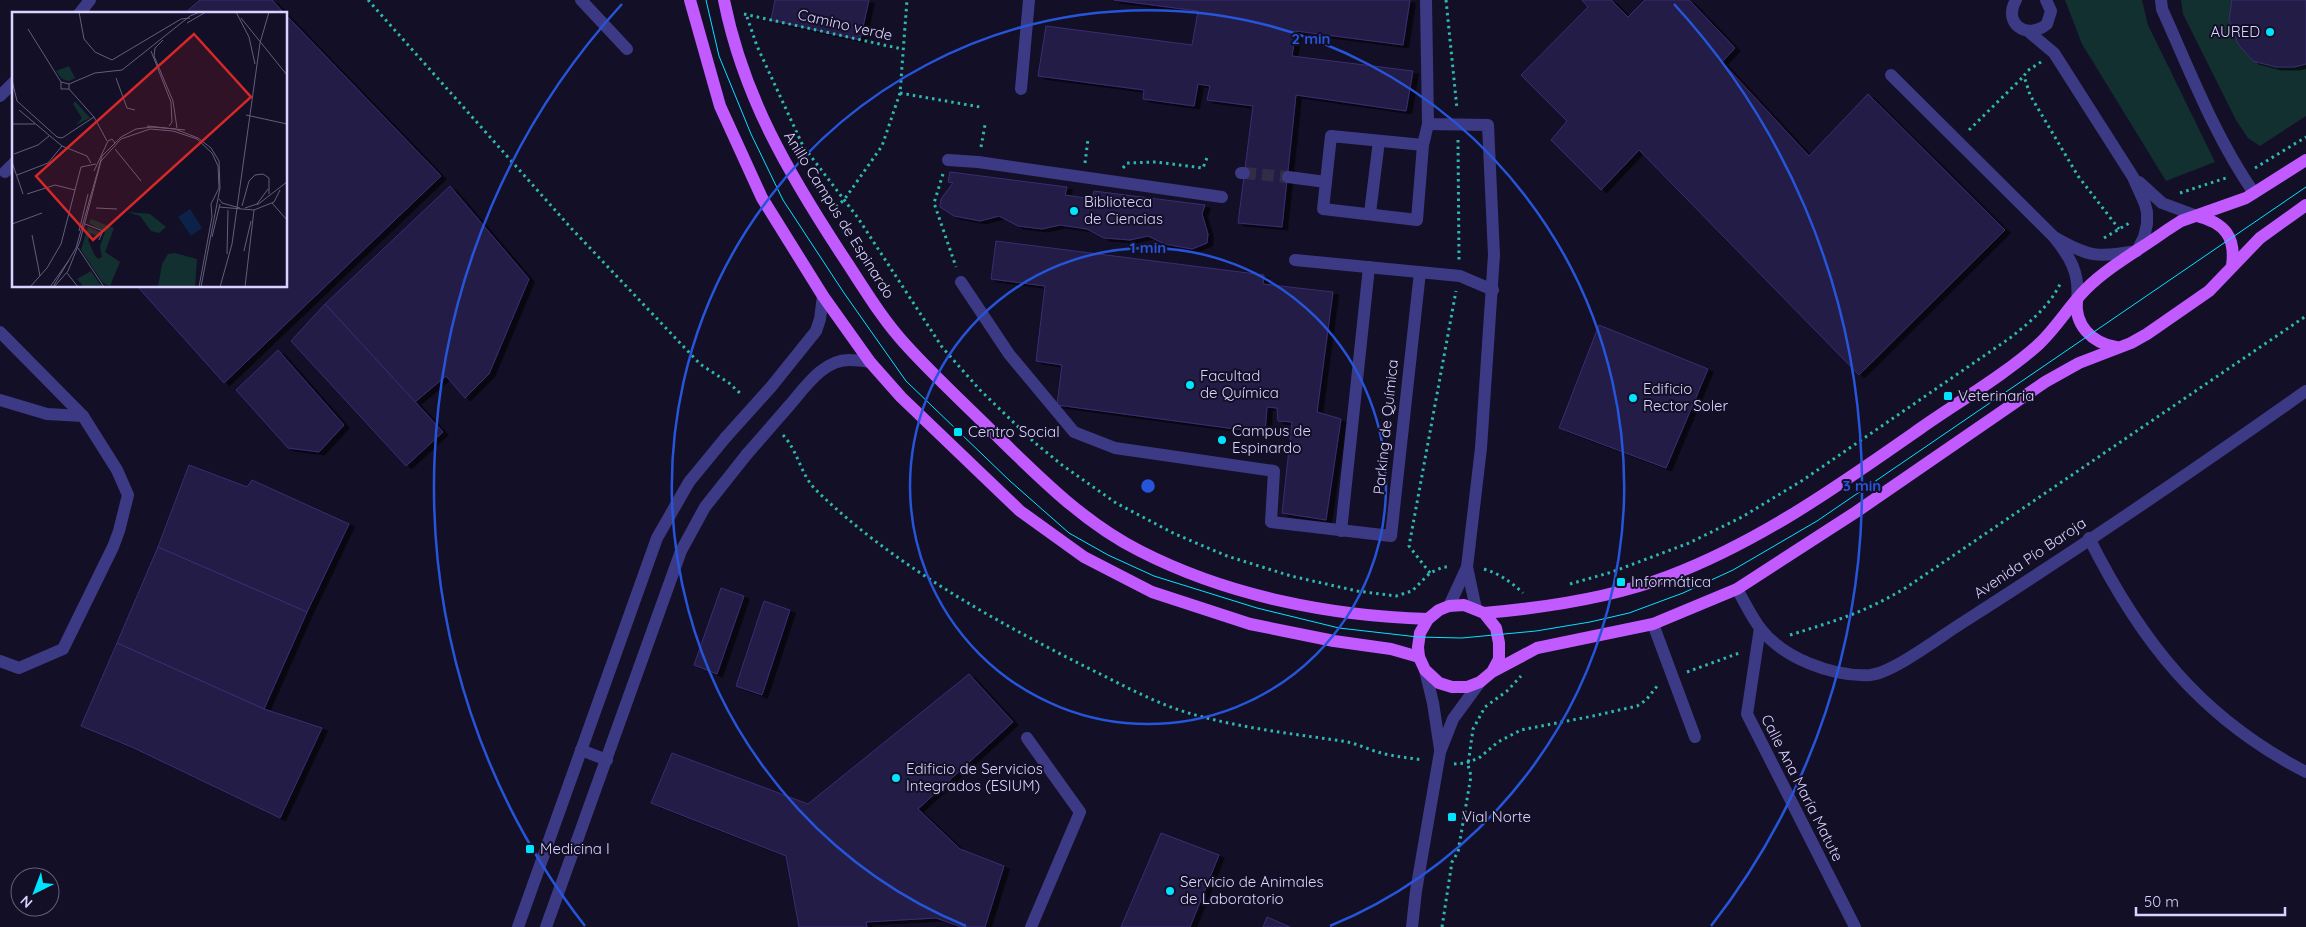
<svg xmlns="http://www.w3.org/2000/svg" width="2306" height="927" viewBox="0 0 2306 927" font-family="Quicksand,sans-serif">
<defs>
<filter id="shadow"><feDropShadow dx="5.5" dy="3" stdDeviation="0" flood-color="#0009"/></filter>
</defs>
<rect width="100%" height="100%" fill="#130f26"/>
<g fill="#12302f">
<polygon points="2065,0 2142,0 2148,25 2215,162 2166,181 2082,44"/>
<polygon points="2181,0 2232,0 2229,20 2238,44 2276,67 2294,67 2306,64 2306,116 2260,146 2248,138 2236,120 2183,14"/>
</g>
<g fill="#241b47" stroke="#3b2d73" filter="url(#shadow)">
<polygon points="200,0 272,0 285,14 185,13"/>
<polygon points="775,0 869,0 860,40 771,20"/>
<polygon points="1114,0 1410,0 1403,45 1296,31 1292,56 1413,71 1406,111 1296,95 1282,227 1238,223 1253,106 1207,100 1210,86 1198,84 1194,106 1143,99 1144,90 1038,76 1046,26 1192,45 1198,11"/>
<polygon points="1582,0 1611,0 1628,17 1645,0 1689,0 1735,48 1722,62 1809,156 1868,94 2005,230 1859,375 1639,150 1601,190 1551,140 1567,121 1521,75 1588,7"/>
<polygon points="2232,0 2306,0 2306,64 2294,67 2276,67 2253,61 2238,44 2229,19"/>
<polygon points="286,15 441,176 224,383 137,286 286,286"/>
<polygon points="950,172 1067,187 1065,195 1092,199 1094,191 1205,205 1202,214 1208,234 1207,243 1192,249 1165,244 1148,236 1130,240 1104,238 1087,229 1060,225 1042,229 1018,226 999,216 980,221 954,216 940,207 941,199 953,183 948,182"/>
<polygon points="450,186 529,279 489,374 465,398 446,376 415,402 325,304"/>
<polygon points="996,241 1264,275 1263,284 1333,292 1317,412 1341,419 1326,520 1282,513 1292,422 1278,421 1277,408 1267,407 1265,433 1057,405 1062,365 1036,361 1045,286 991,279"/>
<polygon points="325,304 443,432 406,466 291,341"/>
<polygon points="1599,325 1708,369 1666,468 1559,428"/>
<polygon points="278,350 344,425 319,452 288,448 236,390"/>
<polygon points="189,465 247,487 252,480 349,524 307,612 158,547"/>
<polygon points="158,547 307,612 264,709 117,643"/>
<polygon points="721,588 744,596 717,674 694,665"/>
<polygon points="764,601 790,610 762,695 736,686"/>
<polygon points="117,643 264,709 322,728 280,818 134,748 81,726"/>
<polygon points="969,674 1013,722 918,809 960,849 1004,866 985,927 961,927 936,918 866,922 867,927 799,927 786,856 651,803 672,753 808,804"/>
<polygon points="1161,833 1219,855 1190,927 1121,927"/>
<polygon points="1267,917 1290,927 1263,927"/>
</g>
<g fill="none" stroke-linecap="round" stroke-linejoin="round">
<polyline stroke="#312d47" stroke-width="12" stroke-dasharray="12 6" stroke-linecap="butt" points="1244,173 1288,177"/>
<g stroke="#2fb8b0" stroke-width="3" stroke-dasharray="2.5 4" stroke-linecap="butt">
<polyline points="368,0 571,228 700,364 729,383 742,395"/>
<polyline points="1446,0 1457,109"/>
<polyline points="744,14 902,49"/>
<polyline points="747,17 757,46 803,146 858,218 942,347 980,390 1034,442 1062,465 1116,503 1175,534 1227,556 1291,576 1357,591 1396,596 1412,591 1430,573 1443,567 1450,567"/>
<polyline points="2041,62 2027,71 2024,76 2030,95 2078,176 2119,229"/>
<polyline points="900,93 980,107"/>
<polyline points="1969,130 2023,77"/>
<polyline points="1458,140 1459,261"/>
<polyline points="981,147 985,125"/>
<polyline points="1085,163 1088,139"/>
<polyline points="1123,168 1127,163 1156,162 1203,168 1208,155"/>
<polyline points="2255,168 2306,137"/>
<polyline points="943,174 934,203 956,267"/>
<polyline points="2180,193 2226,178"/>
<polyline points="831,211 844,200 882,146 900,93 907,0"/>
<polyline points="2104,238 2131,222"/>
<path d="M783 435C798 451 800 473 815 489 890 563 993 620 1086 667 1117 682 1147 699 1179 710 1231 727 1287 733 1342 741 1357 743 1371 751 1385 754 1398 757 1410 758 1423 760"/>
<path d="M1484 569C1500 574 1511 582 1523 593"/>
<polyline points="1430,573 1409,546 1456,291"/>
<path d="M1570 584 1612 572 1689 543 1742 517 1803 480 2010 338C2030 322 2050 306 2061 282"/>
<path d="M1790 635C1835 621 1866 612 1907 587L2306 316"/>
<polyline points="1687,672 1742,652"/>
<polyline points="1454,764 1466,763 1479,758 1498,742 1521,730 1593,716 1637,706 1646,700 1658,685"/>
<polyline points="1442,927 1452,862 1458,852 1471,776 1468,765 1473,729 1485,707 1507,691 1521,676"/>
</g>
<g stroke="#3d3a85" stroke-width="12">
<polyline points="581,0 627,49"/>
<polyline points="1426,0 1428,124 1488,125 1494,255 1481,448 1467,567 1449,606"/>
<path d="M2016 0C2002 23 2027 41 2047 24L2051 11 2046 0"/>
<path d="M2161 0 2162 9C2190 71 2215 137 2254 193"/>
<polyline points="79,14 90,0"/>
<path d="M2029 32 2054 53 2133 177 2145 204 2147 212V224L2144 237 2137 251C2098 258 2088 257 2054 237"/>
<path d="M1891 75 2054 237C2070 257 2080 273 2077 300"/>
<polyline points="1021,89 1029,0"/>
<polyline points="0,96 14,82"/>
<polyline points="1423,145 1331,136 1323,209 1417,220 1423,145 1428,124"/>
<polyline points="948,160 978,162 1222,197"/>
<polyline points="5,172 14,163"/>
<polyline points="1241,173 1244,173"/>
<polyline points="1288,177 1326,182"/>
<polyline points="2139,182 2162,203 2197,216"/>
<polyline points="1370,213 1379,141"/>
<polyline points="1295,260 1460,276 1493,290"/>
<polyline points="961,282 1009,354 1074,432 1115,448 1274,471 1271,522 1391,536 1420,272"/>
<polyline points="0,332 83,416 117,470 128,495 119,531 113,547 63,649 19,668 0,661"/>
<polyline points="771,387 816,331 820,319 823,296"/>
<polyline points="0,400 47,414 83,416"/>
<path d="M788 407C804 389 823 359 850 360 857 360 864 361 870 362"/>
<polyline points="1341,531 1369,267"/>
<path d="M2089 538C2141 642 2201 718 2306 772"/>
<polyline points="1467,567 1476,609"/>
<path d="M1737 589C1744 601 1751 616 1760 628 1783 658 1832 677 1870 675 1893 673 1941 636 1962 623 2078 549 2193 471 2306 391"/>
<polyline points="1653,624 1695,737"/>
<polyline points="1760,628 1747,714 1855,927"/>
<polyline points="1425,670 1433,703 1440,749"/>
<polyline points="1027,738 1080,812 1031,927"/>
<polyline points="581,750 607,760"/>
<polyline points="518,927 657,538 689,482 726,437"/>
<polyline points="546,927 681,551 705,507 747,454"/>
<polyline points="1412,927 1416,891 1440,752 1453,719 1480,682"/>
</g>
<g stroke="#c25bff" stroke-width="12">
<polyline points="690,0 720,106 762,198 823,296 870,362 901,397 1020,511 1084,557 1152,592 1250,624 1334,641 1391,649 1419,657"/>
<path d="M724 0C743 96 789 174 842 255 862 285 881 318 906 345 935 377 968 407 999 438 1042 480 1086 524 1140 551 1228 596 1330 616 1428 619"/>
<path d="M2197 216C2225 223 2236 237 2232 266"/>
<path d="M2077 300C2074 325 2092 343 2116 347"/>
<path d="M1484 613C1542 608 1614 597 1669 576 1761 541 1841 484 1921 428 1958 402 2006 374 2039 344 2057 327 2069 306 2086 289 2109 266 2141 249 2167 230L2181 221 2246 198 2306 160"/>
<polyline points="1492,672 1499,659 1499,643 1496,628 1484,613 1464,605 1449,606 1439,610 1428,619 1420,633 1418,647 1419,657 1425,670 1439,683 1452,687 1467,687 1480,682 1492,672 1537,648 1653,624 1737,589 1856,512 2045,382 2079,363 2131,343 2147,334 2209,291 2260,238 2306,205"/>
</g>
<polyline stroke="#00e5ff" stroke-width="1" points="706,0 719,56 751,134 783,200 844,293 906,381 1010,481 1069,533 1108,555 1154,576 1257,608 1339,628 1418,637 1462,638 1536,631 1590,622 1629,613 1683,593 1733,570 1817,521 2306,187"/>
<g stroke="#3d3a85" stroke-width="12">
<polyline points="726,437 771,387"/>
<polyline points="747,454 788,407"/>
</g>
</g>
<g fill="none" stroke="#2655da" stroke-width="2.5">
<circle cx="1148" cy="486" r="238"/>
<path d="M966 926A476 476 0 1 1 1330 926"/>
<path d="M585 926A714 714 0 0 1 622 4M1674 4A714 714 0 0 1 1711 926"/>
</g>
<g fill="#00e5ff" stroke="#130f26" stroke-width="2">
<circle cx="2270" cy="32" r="5"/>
<circle cx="1074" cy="211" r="5"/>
<circle cx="1190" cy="385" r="5"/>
<rect x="1943" y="391" width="10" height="10" rx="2.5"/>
<circle cx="1633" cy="398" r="5"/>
<rect x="953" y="427" width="10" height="10" rx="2.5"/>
<circle cx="1222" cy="440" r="5"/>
<rect x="1616" y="577" width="10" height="10" rx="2.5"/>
<circle cx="896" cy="778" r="5"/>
<rect x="1447" y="812" width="10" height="10" rx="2.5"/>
<rect x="525" y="844" width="10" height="10" rx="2.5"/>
<circle cx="1170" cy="891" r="5"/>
</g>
<g text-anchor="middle" stroke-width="4" stroke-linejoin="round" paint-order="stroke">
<g font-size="15" fill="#d9d4ff" stroke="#130f26">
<text transform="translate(845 25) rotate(13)" y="5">Camino verde</text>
<text transform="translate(839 215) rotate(58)" y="5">Anillo Campus de Espinardo</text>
<text transform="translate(1386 427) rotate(-84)" y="5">Parking de Química</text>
<text transform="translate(2030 558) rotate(-34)" y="5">Avenida Pío Baroja</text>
<text transform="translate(1802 788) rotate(63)" y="5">Calle Ana María Matute</text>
</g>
<g font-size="15" fill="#d9d4ff" stroke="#130f26" text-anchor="start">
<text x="2260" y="37" text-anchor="end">AURED</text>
<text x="1084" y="207">Biblioteca<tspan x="1084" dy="17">de Ciencias</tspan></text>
<text x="1200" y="381">Facultad<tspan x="1200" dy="17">de Química</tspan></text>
<text x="1643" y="394">Edificio<tspan x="1643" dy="17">Rector Soler</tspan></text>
<text x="1958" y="401">Veterinaria</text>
<text x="1232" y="436">Campus de<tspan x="1232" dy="17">Espinardo</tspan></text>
<text x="968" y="437">Centro Social</text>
<text x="1631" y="587">Informática</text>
<text x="906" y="774">Edificio de Servicios<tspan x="906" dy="17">Integrados (ESIUM)</tspan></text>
<text x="1462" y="822">Vial Norte</text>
<text x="540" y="854">Medicina I</text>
<text x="1180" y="887">Servicio de Animales<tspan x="1180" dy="17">de Laboratorio</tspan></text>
</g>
</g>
<g transform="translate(12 12)">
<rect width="275" height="275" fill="#130f26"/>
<path d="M57 54 63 66 57 69 50 67 44 59ZM63 89 78 106 64 113 70 106 61 92ZM115 200 138 202 154 215 147 221 139 219 128 204ZM79 207 102 216 93 240 108 250 98 274 91 271 69 238 76 215 90 221 87 225 79 221 76 228 82 242 86 247 90 245 88 234 93 220 77 211ZM163 241 185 247 183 275H146L150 252 156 242ZM79 259 87 271 92 275H72L65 267Z" fill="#12302f"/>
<path d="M178 197 190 216 179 224 166 205Z" fill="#0c2248"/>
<path fill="none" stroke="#625e7d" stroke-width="1" d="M67 0 72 27 83 40 100 48M224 0 237 25 243 52M229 6 275 63M175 11 194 0M16 17 49 70V77H57M151 28 143 36 142 44 161 89 165 116M139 39 159 90 160 110 157 114M100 48 169 7 178 6M104 66 115 96 123 98M0 68 5 89 45 125 50 126 82 105M49 70 57 72V77L82 105 95 129M57 72 83 61 110 58 178 4 188 0M7 98 50 134 75 144 79 151M234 103 275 112M0 112H23M135 114 173 118M103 137 129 169M2 142 26 133 37 124M0 150 11 182M82 159 96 129 100 127 103 131M5 163 36 151 50 134M15 182 43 173 63 178M207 187 210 191 228 196M260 191 275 208M245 193 275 170M230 194 237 169 243 163 251 162 257 166V182M207 195 242 198 262 190 268 178M84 196 105 197M233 196 245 192 256 177M0 212 30 201M73 212 91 219 87 228M67 219 76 182M20 223 28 264M200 225 208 192M66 236 92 275M0 237V261M232 239 239 209M215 242 216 198M55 261 66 275M18 275 35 256 49 232 69 155 84 152M38 275 57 248M41 275 64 236 90 144 109 125 124 117 140 115 163 117 186 126 199 136 207 149 208 176 189 275M42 275 56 259 68 229 89 149 109 127 138 117 161 119 185 127 200 141 206 154 207 176 199 192 200 205 187 275M208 275 220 232 248 31 257 0M233 275 242 198"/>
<path fill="#d62828" fill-opacity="0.15" stroke="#d62828" stroke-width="2.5" d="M182 22 239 85 81 228 24 164Z"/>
<rect width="275" height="275" fill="none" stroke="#d9d4ff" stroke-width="2.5"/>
</g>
<circle cx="1148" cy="486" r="8" fill="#2655da" stroke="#130f26" stroke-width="2.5"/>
<g font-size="15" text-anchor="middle" font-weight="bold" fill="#2655da" stroke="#130f26" stroke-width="4" stroke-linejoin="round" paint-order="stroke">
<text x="1311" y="44">2 min</text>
<text x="1148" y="253">1 min</text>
<text x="1862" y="491">3 min</text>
</g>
<g transform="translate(35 892) rotate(222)"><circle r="24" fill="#130f26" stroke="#625e7d"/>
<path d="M0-4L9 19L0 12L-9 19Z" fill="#00e5ff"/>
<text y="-8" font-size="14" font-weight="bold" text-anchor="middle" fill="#d9d4ff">N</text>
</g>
<path d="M2136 907v8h149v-8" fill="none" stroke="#d9d4ff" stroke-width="2.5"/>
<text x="2144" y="907" font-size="15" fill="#d9d4ff" stroke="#130f26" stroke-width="4" paint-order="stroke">50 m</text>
</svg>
